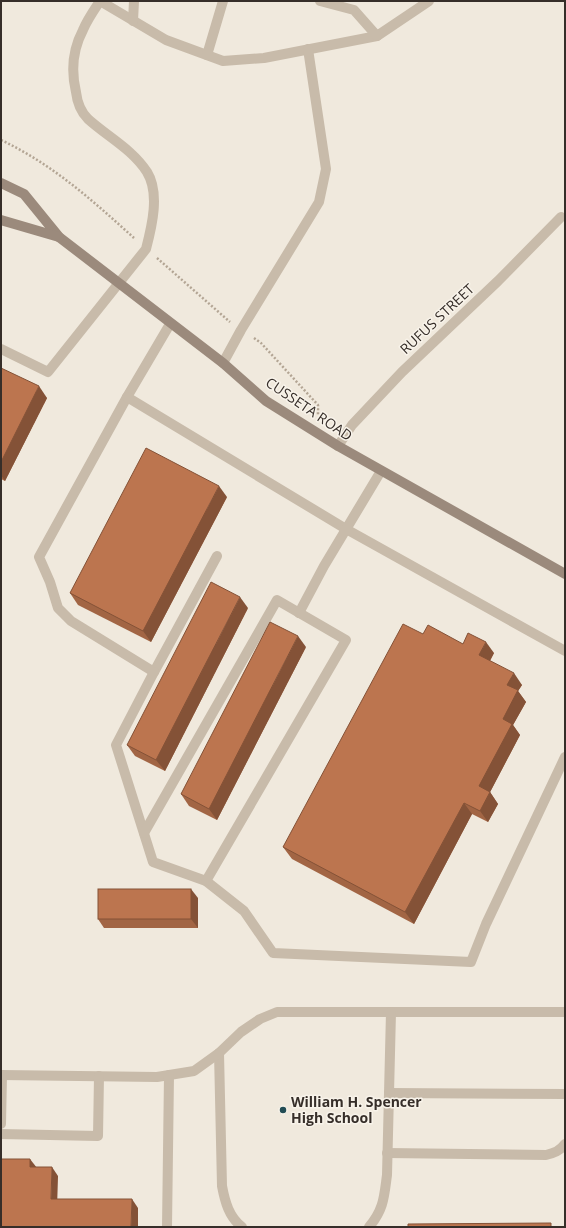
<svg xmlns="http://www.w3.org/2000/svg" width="566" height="1228" viewBox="0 0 566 1228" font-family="'Open Sans',sans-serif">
<rect width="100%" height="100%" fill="#f0e9dd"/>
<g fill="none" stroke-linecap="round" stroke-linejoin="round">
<g stroke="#b3a594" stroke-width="2.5" stroke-dasharray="2 2" stroke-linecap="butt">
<path d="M1 140C52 164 92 200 134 238"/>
<polyline points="157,258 230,322"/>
<polyline points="254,338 261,343 318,405 318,415"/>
</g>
<g stroke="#c8bbaa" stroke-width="10">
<polyline points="100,1 166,40 223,61 264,58 377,36 429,1"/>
<polyline points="320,1 354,10 377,36"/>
<polyline points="133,21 134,1"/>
<polyline points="207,55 223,1"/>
<polyline points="170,324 127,397 39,557 50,582 58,608 71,621 154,672 217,556"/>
<path d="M1 349 48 372 146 249C152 226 160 193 147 172 132 149 108 137 88 119 81 112 77 101 76 92 71 71 73 49 83 30 87 20 94 10 100 1"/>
<polyline points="223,363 241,330 319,202 326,169 308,49"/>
<polyline points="127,397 346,529 565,651"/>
<polyline points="299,613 324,566 381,471"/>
<polyline points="154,672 116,745 153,862 206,881 244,911 273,953 471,962 486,924 565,757"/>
<polyline points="144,833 277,600 346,640 206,881"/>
<path d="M219 1053 222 1186C225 1202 229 1217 242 1227"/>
<polyline points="1,1075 157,1077 194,1071 219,1053 241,1032 260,1019 277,1012 565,1012"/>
<polyline points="389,1093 565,1094"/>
<polyline points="1,1124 2,1075"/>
<polyline points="1,1134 98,1136 99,1076"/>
<path d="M387 1153 546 1155C554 1153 560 1151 565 1144"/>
<polyline points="167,1227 169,1075"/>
<path d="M369 1227C384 1209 384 1197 387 1175L391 1012"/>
</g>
<polyline stroke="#c8bbaa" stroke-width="10" points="338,446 352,425 402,372 498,281 561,217"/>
<g stroke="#9b8a7c" stroke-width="10">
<polyline points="1,183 24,194 59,237 223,363 266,401 338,446 565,574"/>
<polyline points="1,220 59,237"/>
</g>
</g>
<g fill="#a26544">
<polygon points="1,368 47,398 5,481 1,479"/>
<polygon points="227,497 151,642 78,605 70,593"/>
<polygon points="248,608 165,771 135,756 127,745"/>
<polygon points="423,634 463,644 494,653 490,661 522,685 518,691 526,702 513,725 520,735 490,792 498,804 488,822 472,814 414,924 292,859 283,847"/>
<polygon points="306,647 217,820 189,806 181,794"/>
<polygon points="198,898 198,928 104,928 98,919"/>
</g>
<g fill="#845237">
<polygon points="39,386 47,398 5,481 1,475 1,462"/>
<polygon points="219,486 227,497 151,642 143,631"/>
<polygon points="240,597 248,608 165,771 156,760"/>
<polygon points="298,636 306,647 217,820 209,809"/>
<polygon points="486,642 494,653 487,666 479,655"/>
<polygon points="514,673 522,685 518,691 526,702 513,725 520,735 487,798 479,786 503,719 507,685"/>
<polygon points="490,792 498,804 488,822 480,811"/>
<polygon points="464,803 472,814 414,924 405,912"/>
<polygon points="191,889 198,898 198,928 191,919"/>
<polygon points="30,1159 37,1168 30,1167"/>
<polygon points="52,1167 58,1176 57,1208 51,1199"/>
<polygon points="132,1199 138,1208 138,1227 131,1227"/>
</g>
<g fill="#bc754f" stroke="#845237">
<polygon points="1,368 39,386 1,462"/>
<polygon points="146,448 219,486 143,631 70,593"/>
<polygon points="211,582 240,597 156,760 127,745"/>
<polygon points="270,622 298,636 209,809 181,794"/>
<polygon points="403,624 423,634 428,625 463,644 468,633 486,642 479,655 514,673 507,685 518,690 503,719 512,724 479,786 490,792 480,811 464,803 405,912 283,847"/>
<rect x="98" y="889" width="93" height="30"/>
<polygon points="1,1159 30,1159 30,1167 52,1167 51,1199 132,1199 131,1227 1,1227"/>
<polygon points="551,1223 551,1227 408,1227 408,1224"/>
</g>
<circle fill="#224c54" stroke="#f8f3ea" stroke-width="1.5" cx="283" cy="1110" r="4"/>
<g text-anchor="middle" stroke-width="3" stroke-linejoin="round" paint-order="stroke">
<g font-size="14" fill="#362e29" stroke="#f8f3ea">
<text transform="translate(437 319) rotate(-43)" y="5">RUFUS STREET</text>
<text transform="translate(309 409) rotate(34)" y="5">CUSSETA ROAD</text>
</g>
<g font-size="14" font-weight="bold" fill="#362e29" stroke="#f8f3ea" text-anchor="start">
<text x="291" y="1107">William H. Spencer<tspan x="291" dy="16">High School</tspan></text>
</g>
</g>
<rect width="566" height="1228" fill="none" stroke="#362e29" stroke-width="4"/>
</svg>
